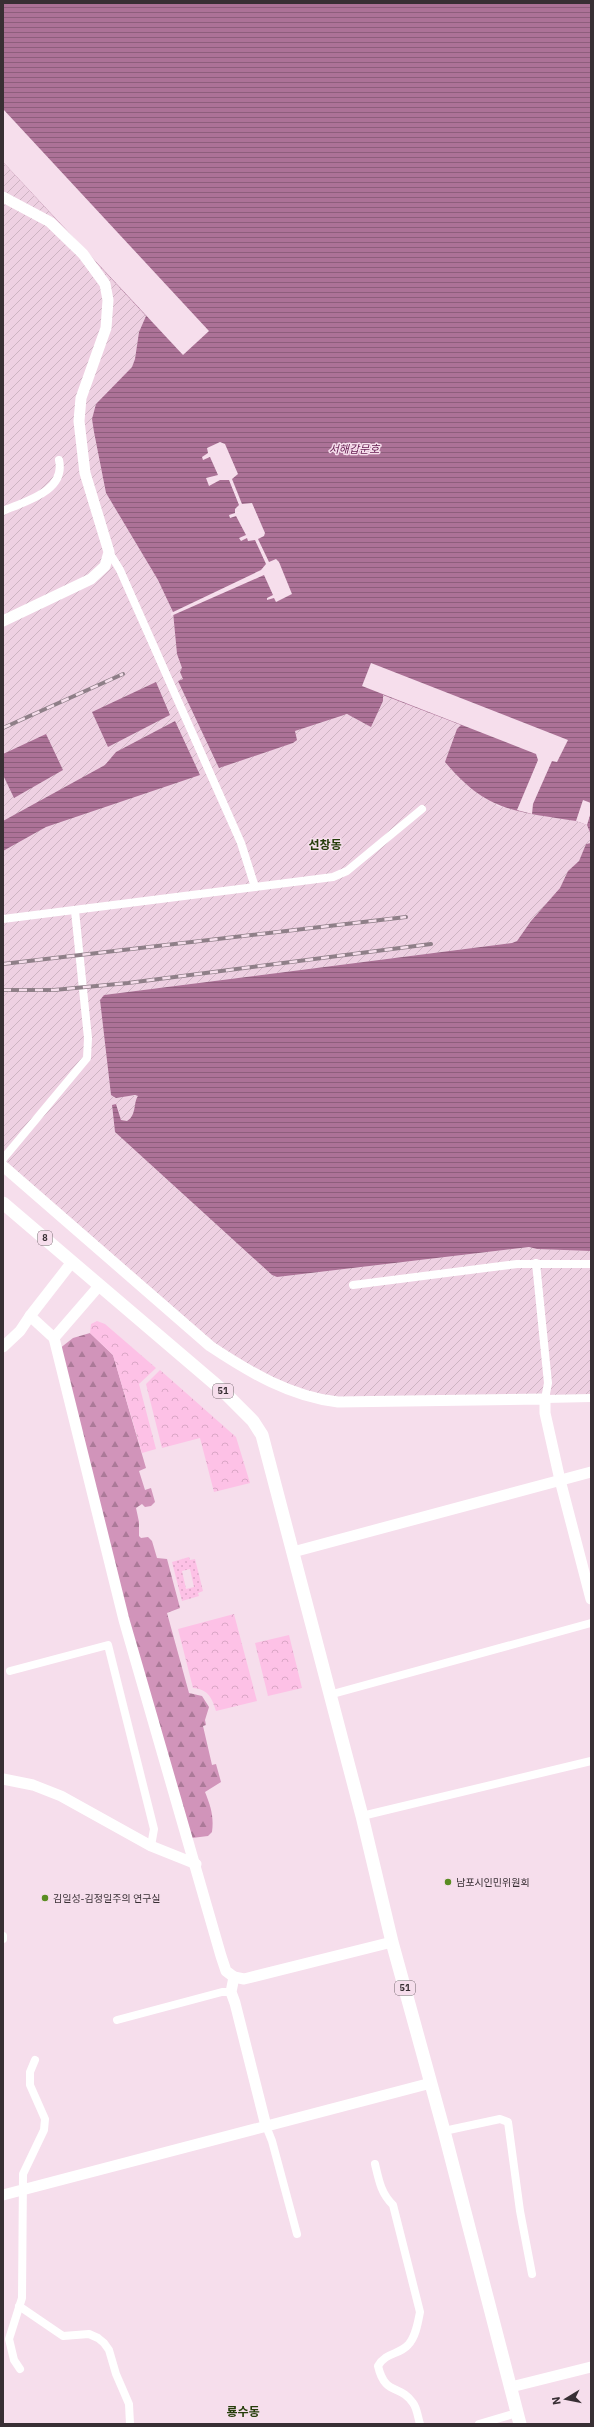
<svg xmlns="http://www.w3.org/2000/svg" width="594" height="2427" viewBox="0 0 594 2427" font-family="'IBM Plex Sans','Noto Sans KR',sans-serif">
<defs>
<pattern id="industrial-furrows" width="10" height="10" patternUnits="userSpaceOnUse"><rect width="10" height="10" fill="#eed0e2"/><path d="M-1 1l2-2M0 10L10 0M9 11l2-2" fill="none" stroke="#cdb3c2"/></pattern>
<pattern id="grass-dots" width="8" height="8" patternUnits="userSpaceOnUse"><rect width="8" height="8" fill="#fdc1e6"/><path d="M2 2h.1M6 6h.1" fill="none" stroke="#daa6c6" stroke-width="1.8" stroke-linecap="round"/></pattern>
<pattern id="forest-firs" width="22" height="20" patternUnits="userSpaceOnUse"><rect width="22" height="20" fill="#d194ba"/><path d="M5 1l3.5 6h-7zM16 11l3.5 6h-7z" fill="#ab7998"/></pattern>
<pattern id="park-crowns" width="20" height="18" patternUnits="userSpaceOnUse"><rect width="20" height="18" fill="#fdc1e6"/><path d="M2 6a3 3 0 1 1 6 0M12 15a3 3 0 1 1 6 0" fill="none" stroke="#daa6c6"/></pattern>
<pattern id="water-rules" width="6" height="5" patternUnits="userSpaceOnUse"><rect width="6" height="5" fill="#ac7297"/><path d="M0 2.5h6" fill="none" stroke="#8d5e7c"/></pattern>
</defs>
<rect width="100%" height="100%" fill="#f6deec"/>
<polygon fill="url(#industrial-furrows)" points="3,162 146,316 139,332 135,359 132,367 96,404 94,432 106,493 158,580 173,612 177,654 182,668 183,679 179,681 219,767 293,743 295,731 341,715 351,715 371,727 382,694 462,725 497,806 576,821 587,825 591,835 591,843 586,844 579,861 568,871 560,888 531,921 517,941 512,943 104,995 100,1000 111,1095 138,1096 134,1114 127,1121 121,1120 117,1105 112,1108 115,1132 272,1275 277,1277 529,1247 537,1249 591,1251 591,1402 308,1401 238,1369 3,1173"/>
<path fill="url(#grass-dots)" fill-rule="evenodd" d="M189 1557 190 1560 195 1559 203 1591 198 1593 199 1596 182 1601 172 1562ZM190 1569 194 1587 186 1589 182 1571Z"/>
<path fill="url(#forest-firs)" d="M90 1333 113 1355 146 1468 139 1471 145 1490 151 1488 155 1502 151 1506 145 1507 142 1504 136 1508 139 1522V1536L141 1538 148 1537 152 1541 157 1558 167 1559 180 1608 167 1613 189 1693 202 1696 209 1707 205 1720 206 1725 203 1726 212 1765 216 1764 221 1782 205 1792C211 1807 214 1817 212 1832L208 1836 192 1838 128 1619 59 1349 73 1338Z"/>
<g fill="url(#park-crowns)">
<polygon points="97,1321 105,1324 156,1368 139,1384 156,1449 142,1453 113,1355 90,1333 91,1324"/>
<polygon points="160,1370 236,1437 250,1483 214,1492 200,1438 162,1448 146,1384"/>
<path d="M234 1614 257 1701 216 1711C212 1698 208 1689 193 1688L178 1629Z"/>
<polygon points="289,1635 302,1688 268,1696 255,1643"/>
</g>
<g fill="url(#water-rules)">
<path d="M3 3H591V835L587 825 576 821C514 811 487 812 445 762L457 729 461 725 383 695V701L371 727 347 714 295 731 297 740 293 743 219 768 178 681 183 679 180 672 182 668 177 654 173 612 158 580 106 493 94 432 92 419 96 404 132 367 135 359 139 332 146 316 3 162Z"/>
<polygon points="156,682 170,715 108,747 92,712"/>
<polygon points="175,721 200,775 46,827 3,851 3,821 105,765 116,752"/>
<polygon points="46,734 63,770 14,798 3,775 3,754"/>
<path d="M591 843V1251L537 1249 529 1247 277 1277 272 1275 115 1132 112 1105 116 1104 121 1120 127 1121C137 1115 133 1103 138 1096L135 1095 116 1098 111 1095 100 1000 104 995 512 943 517 941 531 921 560 888 568 871 579 861 586 844Z"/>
</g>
<g fill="#f6deec">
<polygon points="3,109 209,331 183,355 3,162"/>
<polygon points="220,442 225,444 238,474 232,479 242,504 252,503 265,533 264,536 258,539 269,562 276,559 279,562 292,594 276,602 274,598 267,600 267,598 273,595 264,575 171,616 171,613 261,570 266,564 255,540 248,541 247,538 241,541 239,538 246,535 236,516 230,518 229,515 235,513 235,509 239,505 229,480 220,480 209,486 206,478 218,475 210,457 203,460 202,457 208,453 207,448"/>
<polygon points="371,663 568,740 557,762 552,761 533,804 532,814 517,810 538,760 536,754 362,686"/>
<polygon points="583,800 591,803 591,812 587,825 576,821"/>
</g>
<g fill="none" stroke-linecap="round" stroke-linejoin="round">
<g stroke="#fff" stroke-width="8">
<path d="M3 511C26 501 66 491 59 460"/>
<polyline points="109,552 120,570 241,843 255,887 333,877 347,871 422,809"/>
<polyline points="3,919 255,887"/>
<polyline points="3,1159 87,1058 88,1038 75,911"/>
<polyline points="536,1263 548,1383 545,1399 591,1398"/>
<polyline points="353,1285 517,1264 591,1264"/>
<polyline points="10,1671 108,1645 154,1829 151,1846"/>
<polyline points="329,1695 591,1623"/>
<polyline points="362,1816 591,1761"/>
<polyline points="3,1936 3,1939"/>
<polyline points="117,2020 222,1992 231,1992"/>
<polyline points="266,2126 272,2141 297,2234"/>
<polyline points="444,2131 500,2119 508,2122 520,2211 532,2274"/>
<path d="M375 2164C379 2181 381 2193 393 2205L420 2312C418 2322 416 2337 408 2345 399 2355 386 2352 378 2366 385 2396 400 2384 413 2403 417 2408 418 2418 420 2424"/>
<polyline points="19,2306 63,2336 89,2334 98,2338 104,2343 109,2350 116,2374 129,2404 130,2424"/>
<polyline points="20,2369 14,2360 9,2339 22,2298 23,2174 44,2130 45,2119 30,2085 30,2072 35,2060"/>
<polyline points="479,2424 517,2413"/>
</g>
<g stroke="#fff" stroke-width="11">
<polyline points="3,197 50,222 83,254 105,284 108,300 106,328 81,398 79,421 85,473 109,552 105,566 91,579 3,621"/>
<path d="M3 1166 210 1346C249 1372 291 1397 338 1402L545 1399V1413L560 1480 591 1599"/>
<polyline points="72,1262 30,1316 54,1338 99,1286"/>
<polyline points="54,1338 124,1620 221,1956 226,1971 234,1977 231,1992 235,2003 266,2126"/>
<polyline points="3,1347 20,1331 30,1316"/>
<polyline points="293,1552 591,1472"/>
<polyline points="3,1779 33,1785 61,1796 151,1846 196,1864"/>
<polyline points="234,1977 244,1979 392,1942"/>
<polyline points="3,2195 431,2083"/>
<polyline points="511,2387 591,2367"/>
</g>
<polyline stroke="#fff" stroke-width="13" points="3,1203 221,1389 253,1421 262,1435 362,1816 392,1942 444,2131 520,2424"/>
<g stroke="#8f7f88" stroke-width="4">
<g id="rail">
<polyline points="3,728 123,674"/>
<polyline points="3,964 406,917"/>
<polyline points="3,990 54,990 128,983 431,944"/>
</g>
</g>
<use href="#rail" stroke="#f6deec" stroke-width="2.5" stroke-dasharray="8" stroke-linecap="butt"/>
</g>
<g fill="#5a8c22" stroke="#f6deec" stroke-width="1.5">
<circle cx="448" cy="1882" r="4"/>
<circle cx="45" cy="1898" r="4"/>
</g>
<g text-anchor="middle" stroke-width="3" stroke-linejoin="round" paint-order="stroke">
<g fill="#f6deec" stroke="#71646b" stroke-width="1">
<rect x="38" y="1231" width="14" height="14" rx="3"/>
<rect x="213" y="1384" width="20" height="14" rx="3"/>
<rect x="395" y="1981" width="20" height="14" rx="3"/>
</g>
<g font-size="9" font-weight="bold" fill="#382f34">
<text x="45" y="1241">8</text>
<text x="223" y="1394">51</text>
<text x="405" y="1991">51</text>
</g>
<g font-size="10" fill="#382f34" stroke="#f6deec" text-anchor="start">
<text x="456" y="1886">남포시인민위원회</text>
<text x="53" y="1902">김일성-김정일주의 연구실</text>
</g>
<g font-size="11" font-style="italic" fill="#631b4e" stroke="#f6deec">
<text x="354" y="453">서해갑문호</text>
</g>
<g font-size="12" font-weight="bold" fill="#253d0a" stroke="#f6deec">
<text x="325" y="849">선창동</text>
<text x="243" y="2416">룡수동</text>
</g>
</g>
<rect width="594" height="2427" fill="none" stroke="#382f34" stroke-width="8"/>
<g transform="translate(566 2399) rotate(260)" stroke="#f6deec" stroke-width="3" paint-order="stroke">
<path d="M0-3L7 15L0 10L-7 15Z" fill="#382f34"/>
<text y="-6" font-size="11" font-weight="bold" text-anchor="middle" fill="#382f34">N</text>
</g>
</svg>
